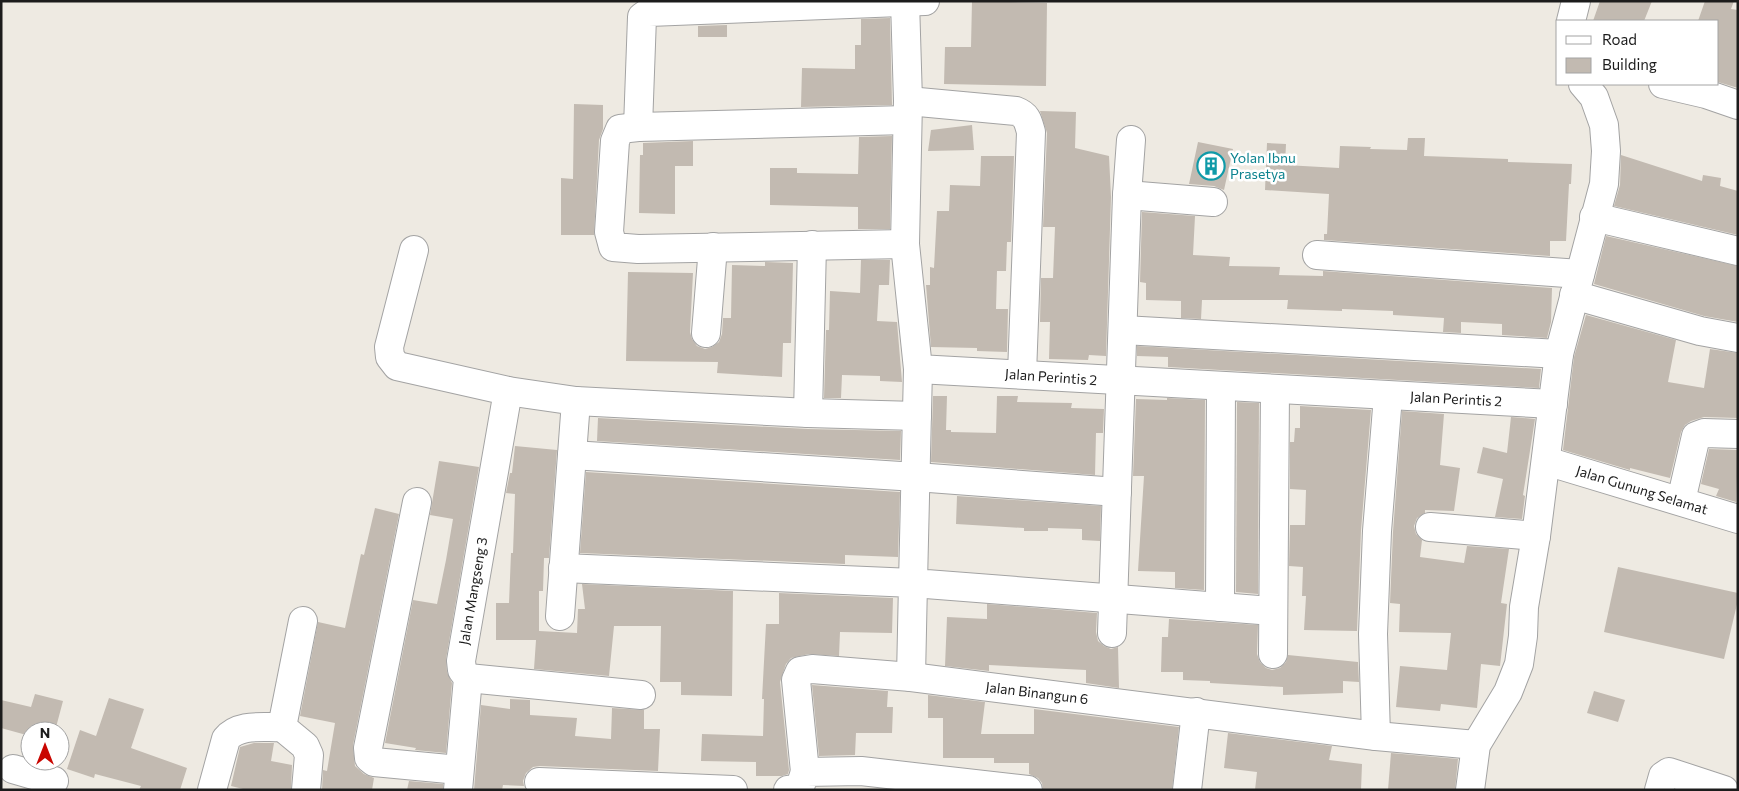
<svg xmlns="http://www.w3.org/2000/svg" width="1739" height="791" viewBox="0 0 1739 791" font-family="Commissioner,sans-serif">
<rect width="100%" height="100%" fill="#eeeae2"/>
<g fill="#c2bab1">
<polygon points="972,1 1047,3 1046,86 944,84 945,47 971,47"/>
<polygon points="1600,1 1652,1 1644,21 1593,21"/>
<polygon points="1705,1 1734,1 1731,9 1738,10 1738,88 1718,82 1718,21 1698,21"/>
<polygon points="890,18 892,105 801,107 802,68 855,69 855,45 861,45 861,19"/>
<polygon points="727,25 727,37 698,37 698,26"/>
<polygon points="574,104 603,105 603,129 599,140 594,235 561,235 561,178 573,179"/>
<polygon points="1040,111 1076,112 1075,148 1109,156 1111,197 1106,356 1089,355 1088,360 1049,359 1050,322 1040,322 1041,278 1053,278 1055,227 1043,227 1047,133"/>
<polygon points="972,125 974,150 928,151 931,130"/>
<polygon points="892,136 890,229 858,229 858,207 770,205 770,168 797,168 797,173 858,174 859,137"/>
<polygon points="1408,138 1425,138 1424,156 1508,159 1508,162 1572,164 1571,184 1569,184 1566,241 1550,241 1550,256 1324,240 1324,234 1327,234 1329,194 1265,190 1267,143 1286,144 1285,165 1339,168 1340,146 1371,147 1370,149 1407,150"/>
<polygon points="693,141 693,166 675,166 675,214 639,213 640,155 643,155 643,143"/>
<polygon points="1198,142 1233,149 1224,190 1214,186 1189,184"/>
<polygon points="1621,155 1702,181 1703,175 1721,178 1720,186 1738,191 1738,235 1614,206 1620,185"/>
<polygon points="981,156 1014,156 1011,242 1007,242 1006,271 997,271 996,309 1008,309 1007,352 977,351 977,348 931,347 926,285 930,285 930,267 934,268 937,211 949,211 950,185 980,186"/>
<polygon points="1142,212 1195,216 1193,255 1230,257 1229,266 1280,267 1279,275 1323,276 1323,271 1552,288 1551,322 1547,338 1502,335 1502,324 1461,322 1461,333 1443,332 1444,318 1393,315 1393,311 1342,309 1342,311 1287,309 1288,300 1202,300 1201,319 1181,318 1181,301 1146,300 1146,283 1140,282"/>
<polygon points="1606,236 1738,266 1738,322 1704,316 1594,284"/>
<polygon points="861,260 890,260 889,285 879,285 877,321 897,322 902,382 880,381 880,376 842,375 841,398 824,398 826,330 829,330 830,291 860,293"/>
<polygon points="765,262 793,263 791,343 783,343 782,377 717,373 718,362 626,361 628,272 693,273 690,332 692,339 697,346 705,349 712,347 719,342 722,334 723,318 731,318 732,265 765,266"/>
<polygon points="1586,315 1676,340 1668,382 1704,388 1710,349 1738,353 1738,418 1704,417 1691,421 1685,425 1681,432 1670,478 1630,468 1630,470 1563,450 1574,357"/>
<polygon points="1137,346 1541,369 1539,388 1168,367 1168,357 1137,356"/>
<polygon points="933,396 947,396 946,430 951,430 951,432 996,433 997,396 1018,396 1017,402 1072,403 1071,408 1104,409 1103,433 1096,433 1095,475 931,462"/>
<polygon points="1167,398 1205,400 1204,590 1175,588 1175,572 1138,571 1144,476 1133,476 1136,399 1167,400"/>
<polygon points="1237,402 1259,403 1258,594 1236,592"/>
<polygon points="1300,406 1371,410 1361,530 1357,631 1304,630 1306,596 1302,596 1303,567 1289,566 1290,525 1305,525 1306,490 1290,489 1290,442 1294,442 1295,428 1300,428"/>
<polygon points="1402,411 1444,414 1440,465 1460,468 1454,511 1425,510 1425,513 1417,518 1414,526 1416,534 1422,540 1420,557 1464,563 1467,546 1509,549 1501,603 1507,604 1500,666 1481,664 1477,708 1441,704 1440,711 1396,707 1400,666 1447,670 1451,633 1399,632 1400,604 1390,603 1393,532"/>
<polygon points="1511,417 1535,419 1523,495 1525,496 1522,519 1495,517 1503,479 1477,473 1483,447 1507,453"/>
<polygon points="598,418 808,429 901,431 900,460 597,441"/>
<polygon points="515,446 557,450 549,558 544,558 543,591 539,591 539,631 577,633 578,609 585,609 582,584 733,591 732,696 681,695 681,682 660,682 661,626 614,626 609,676 534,669 536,640 496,640 496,603 509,603 511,553 513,553 515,494 506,493 510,473 512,473"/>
<polygon points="1709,449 1738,450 1736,502 1716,496 1719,489 1701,484"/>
<polygon points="439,461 479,467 446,659 447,672 452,683 446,753 415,750 416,748 385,743 413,600 437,604 446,560 453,519 430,515"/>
<polygon points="586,472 900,492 898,557 845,555 845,564 580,553"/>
<polygon points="957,496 1101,506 1100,541 1082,540 1082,529 1048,528 1048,531 1024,531 1024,528 956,524"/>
<polygon points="375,508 399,514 353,745 355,766 364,774 374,778 372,790 322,790 323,770 327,771 335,723 300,716 318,622 345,628 361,554 364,555"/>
<polygon points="1618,567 1738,593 1738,600 1724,659 1604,632"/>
<polygon points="779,593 893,598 892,633 840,632 839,656 809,654 791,658 786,664 780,682 789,770 788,774 782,776 756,776 756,762 701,761 702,734 763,736 764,699 762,699 766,624 779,624"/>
<polygon points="987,604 1097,613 1096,632 1098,641 1104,646 1111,649 1118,647 1119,688 1086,683 1086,670 989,665 989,671 945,666 947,617 987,619"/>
<polygon points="1169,619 1258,625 1257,654 1260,662 1266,668 1272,670 1280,668 1286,662 1288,655 1358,662 1359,682 1343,681 1343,693 1283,695 1283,687 1210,683 1210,681 1183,680 1183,672 1161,672 1162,637 1168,637"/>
<polygon points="812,685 888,691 887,707 893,707 892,733 856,733 855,755 819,756"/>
<polygon points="1594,691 1625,700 1618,722 1587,713"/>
<polygon points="35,694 63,701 55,731 30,731 30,736 1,728 1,700 31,707"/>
<polygon points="928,695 985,702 981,734 1034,734 1034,709 1179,727 1172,790 1043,790 1042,783 1038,778 1029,774 1029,763 994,763 994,758 943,758 943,718 928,718"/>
<polygon points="109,698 144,709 131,748 187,768 180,790 139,790 141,786 95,774 94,778 67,769 80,730 96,736"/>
<polygon points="510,699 530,700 530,715 577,718 575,736 611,739 612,708 644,710 644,729 660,729 658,771 540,766 533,767 526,773 523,781 524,786 503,785 502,790 474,790 481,705 510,709"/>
<polygon points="1228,733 1332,746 1329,760 1362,764 1361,790 1255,790 1257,772 1224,768"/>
<polygon points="254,743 274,743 271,761 292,765 291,790 247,790 231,786 240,747"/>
<polygon points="1391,753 1458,759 1455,790 1388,790"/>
<polygon points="409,781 443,784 443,790 407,790"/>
</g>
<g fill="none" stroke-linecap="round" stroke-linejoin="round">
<g stroke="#a3a3a3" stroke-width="30">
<g id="minor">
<polyline points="905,1 908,101 905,244 918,369 1553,404"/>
<polyline points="1571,21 1576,1"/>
<polyline points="1663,84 1706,94 1738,105"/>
<path d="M908 101 1016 111C1027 115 1028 121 1031 132L1022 374"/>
<polyline points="638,127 642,17 649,12 925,1"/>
<polyline points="1127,195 1213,202"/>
<polyline points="1594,217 1738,251"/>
<polyline points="905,244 638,249 613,247 609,232 615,141 620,129 638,127 907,120"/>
<polyline points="414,250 389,347 390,357 397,366 508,391 576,401 560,616"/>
<polyline points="1317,255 1580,274"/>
<polyline points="1574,295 1700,331 1738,338"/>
<polyline points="1123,330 1559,354"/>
<polyline points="706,333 713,247"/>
<polyline points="918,369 913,583 1273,611"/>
<polyline points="576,401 808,413 917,416"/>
<polyline points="808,413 812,245"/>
<polyline points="572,455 916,477 1117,492"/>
<polyline points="1546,461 1738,519"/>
<polyline points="1681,501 1696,436 1704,433 1738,434"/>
<polyline points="417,502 368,748 369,758 374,762 459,770"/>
<polyline points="1430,527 1536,536"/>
<polyline points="563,568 913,583 911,677"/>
<polyline points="1220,607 1221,387"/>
<polyline points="303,621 282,727 305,746 309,755 306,790"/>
<polyline points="1112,633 1127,195 1131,140"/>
<polyline points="1273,654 1275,390"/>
<polyline points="468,678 641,695"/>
<polyline points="1376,736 1373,634 1377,531 1388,396"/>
<polyline points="13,769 54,781"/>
<polyline points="805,772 796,680 800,671 812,669 911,677 1376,736 1476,745"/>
<polyline points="539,782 733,790"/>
<path d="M212 790 226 739C239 723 264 728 282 727"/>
<polyline points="458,790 468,678 462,670 461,661 508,391"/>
<polyline points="788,790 796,789 801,784 805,772 861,771 1028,790"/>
<polyline points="1187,790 1196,712"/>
<polyline points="1470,790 1476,745 1508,692 1519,664 1523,636 1524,607 1536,536 1559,354 1604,184 1606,151 1604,125 1594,97 1583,84"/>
<polyline points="1659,790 1663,776 1669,772 1724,790"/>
</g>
</g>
<use href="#minor" stroke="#fff" stroke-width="28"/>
</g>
<defs>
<g id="building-ring" transform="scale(1.4375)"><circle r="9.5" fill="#fff" stroke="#0f9aa8" stroke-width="1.5"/><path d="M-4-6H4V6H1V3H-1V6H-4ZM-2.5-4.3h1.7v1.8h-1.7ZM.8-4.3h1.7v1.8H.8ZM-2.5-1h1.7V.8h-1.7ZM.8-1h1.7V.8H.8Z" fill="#0f9aa8"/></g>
</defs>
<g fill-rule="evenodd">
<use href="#building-ring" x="1211" y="166"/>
</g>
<g text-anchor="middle" stroke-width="5" stroke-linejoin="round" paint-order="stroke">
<g font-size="14" fill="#0d838f" stroke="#fff" text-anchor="start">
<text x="1230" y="163">Yolan Ibnu<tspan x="1230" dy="16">Prasetya</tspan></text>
</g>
<g font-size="14" fill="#1c1c1c" stroke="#fff">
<text transform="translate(1051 377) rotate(4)" y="5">Jalan Perintis 2</text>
<text transform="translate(1456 399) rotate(3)" y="5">Jalan Perintis 2</text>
<text transform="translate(1642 490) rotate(17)" y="5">Jalan Gunung Selamat</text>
<text transform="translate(473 591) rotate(-80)" y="5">Jalan Mangseng 3</text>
<text transform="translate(1037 693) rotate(7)" y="5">Jalan Binangun 6</text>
</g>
</g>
<rect width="1739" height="791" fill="none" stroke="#1c1c1c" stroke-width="5"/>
<rect x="1556" y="20" width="162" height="65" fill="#ffffff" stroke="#a4a4a4"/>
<rect x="1566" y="36" width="25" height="8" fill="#ffffff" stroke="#a4a4a4"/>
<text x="1602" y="45" font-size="15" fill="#1c1c1c">Road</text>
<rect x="1566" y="58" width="25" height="15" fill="#c2bab1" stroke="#a4a4a4"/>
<text x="1602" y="70" font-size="15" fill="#1c1c1c">Building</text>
<g transform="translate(45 746)"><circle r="24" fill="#ffffff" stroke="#a4a4a4"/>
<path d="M0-4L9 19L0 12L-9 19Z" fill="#c90600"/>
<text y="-8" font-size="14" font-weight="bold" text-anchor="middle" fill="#1c1c1c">N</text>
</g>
</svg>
